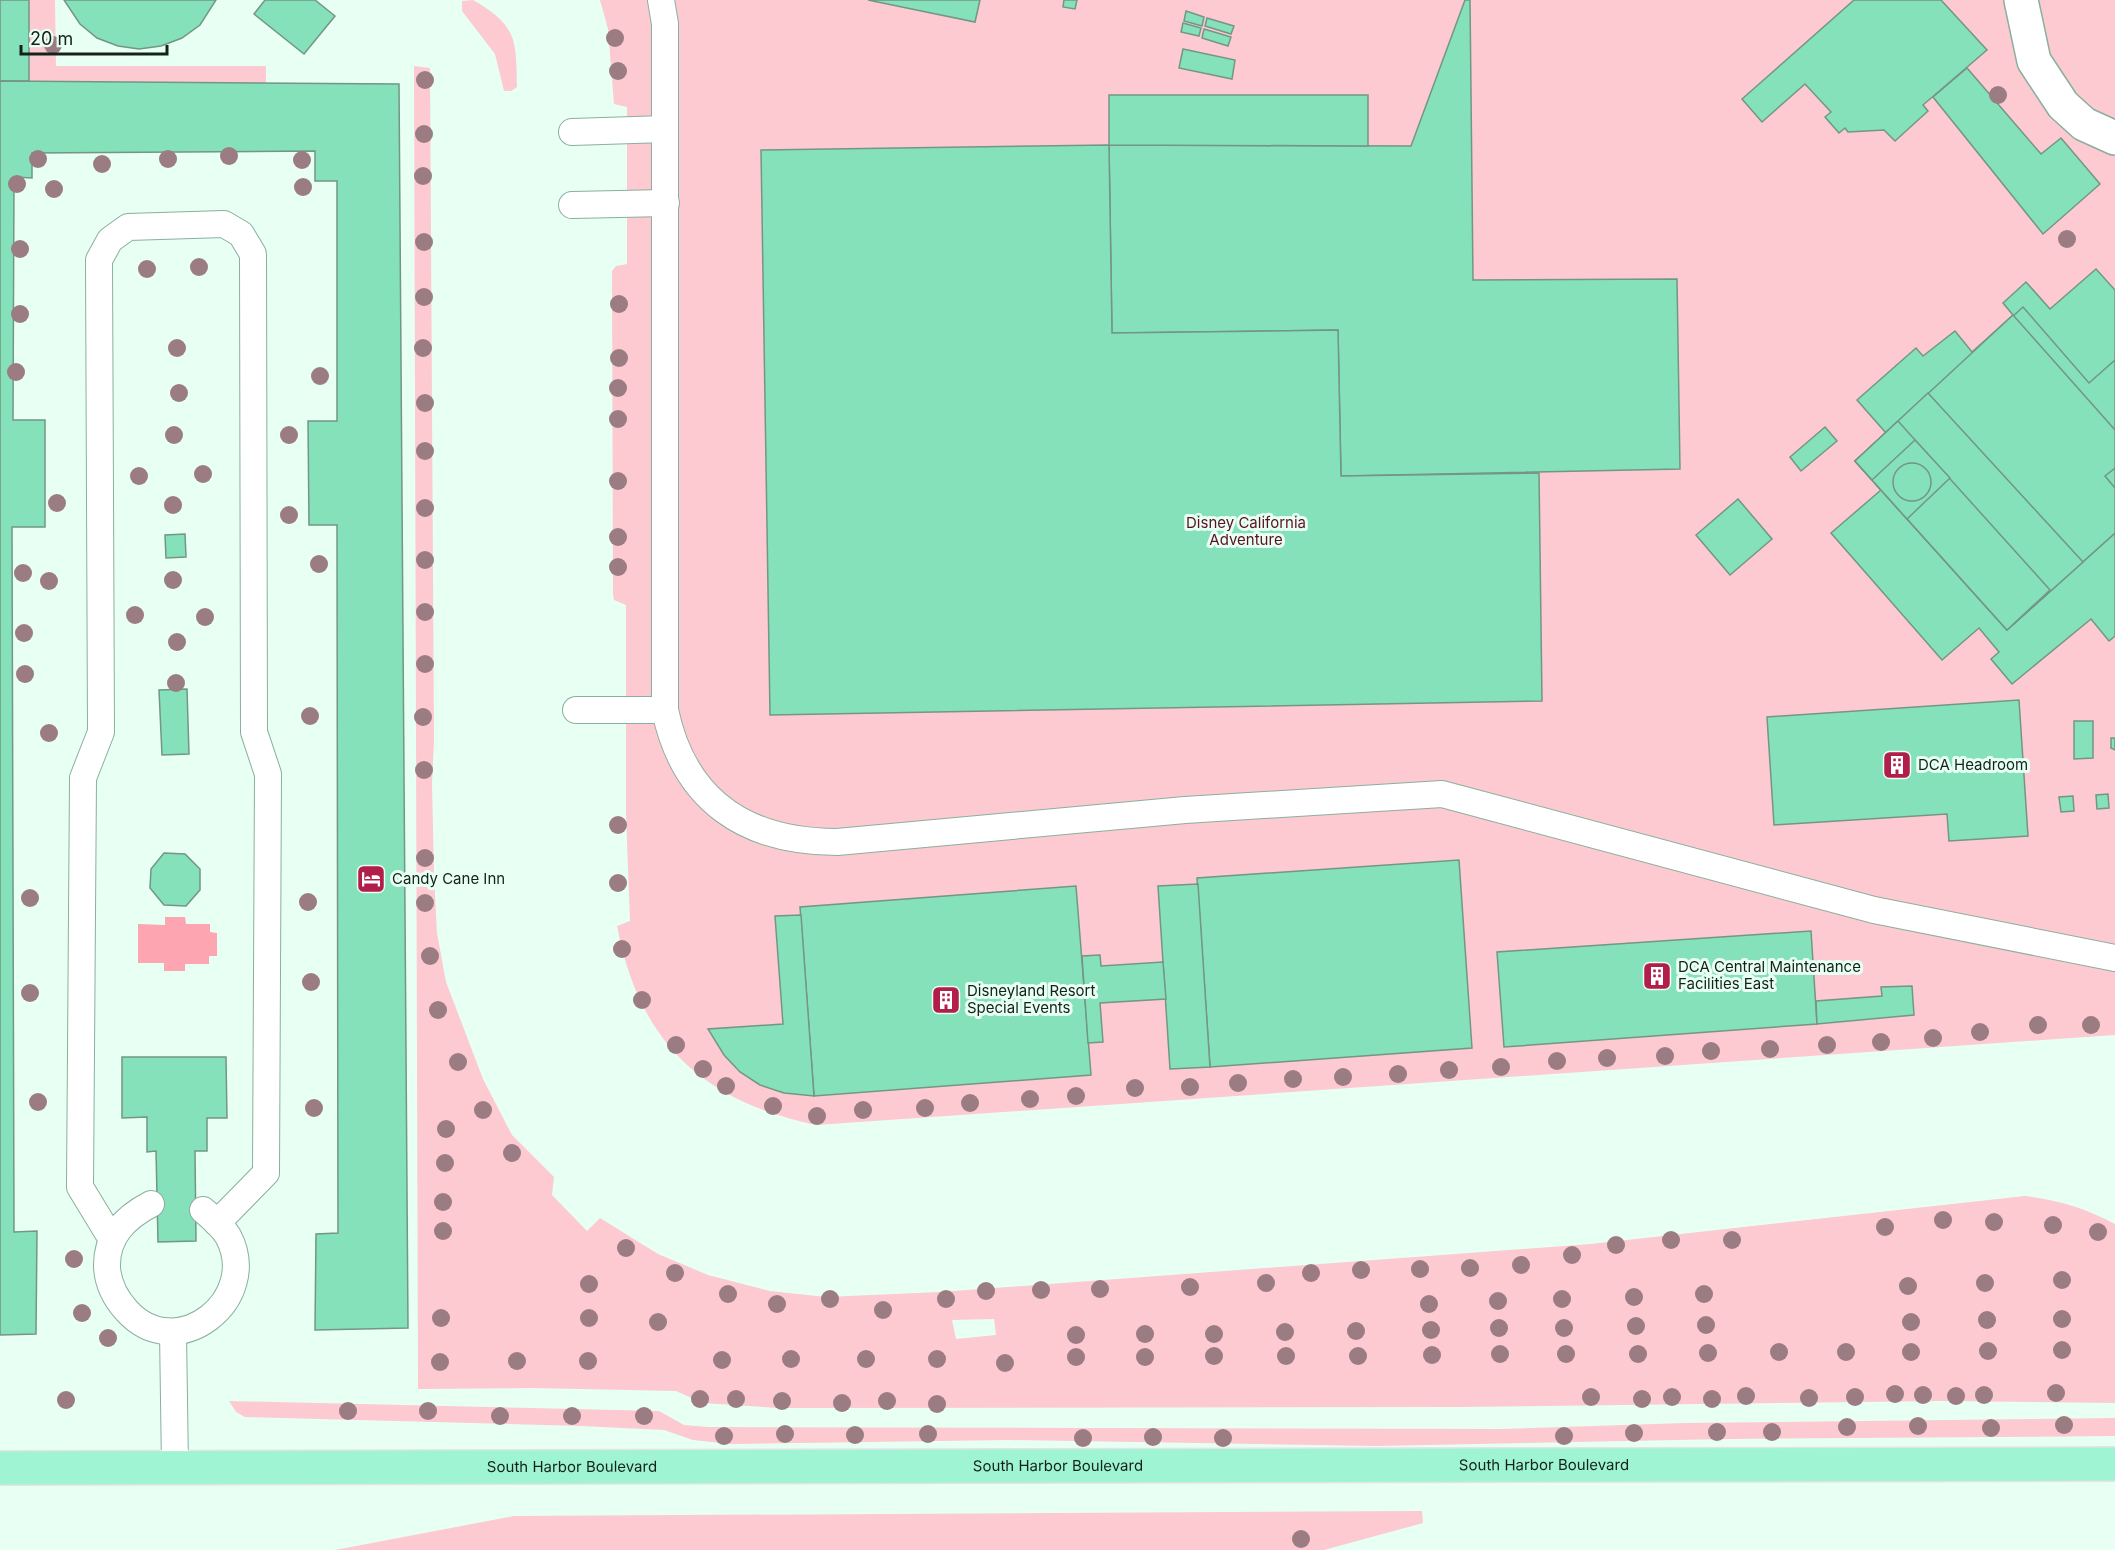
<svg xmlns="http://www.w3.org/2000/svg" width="2115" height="1550" viewBox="0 0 2115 1550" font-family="Inter,sans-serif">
<rect width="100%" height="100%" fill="#e8fff4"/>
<g fill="#fccad0" fill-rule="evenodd">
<polygon points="29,0 55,0 56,66 266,66 266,83 29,81"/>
<path d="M473 0C518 26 516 40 517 87L511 91H504L495 54 462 11V1Z"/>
<path d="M600 0H2115V1035L816 1125C702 1101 639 1042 617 926L630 921 626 814V605L614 600 613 594 612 271 616 266 627 264V107L614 104 608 29Z"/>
<path d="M414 66 430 68 434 741 432 784 434 875 437 933 446 982 483 1079 512 1135 554 1177 552 1195 587 1231 600 1218 658 1254 708 1275 770 1291 826 1297 940 1292 1591 1244 2025 1196C2058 1200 2085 1208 2115 1224V1403L1941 1401 1457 1407 779 1408 703 1403 676 1391 532 1388 418 1389ZM994 1319 996 1335 956 1339 952 1320Z"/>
<polygon points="229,1401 659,1411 684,1425 708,1427 1500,1429 1686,1423 2115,1418 2115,1436 1728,1439 1377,1446 1009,1440 731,1444 693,1440 664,1430 582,1426 245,1417 236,1412"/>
<polygon points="1422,1511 1423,1523 1324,1550 335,1550 514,1516"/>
</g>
<polygon fill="#fda5b1" points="165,917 185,917 186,924 210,924 210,932 217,933 217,956 209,956 209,964 185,964 185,971 164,971 164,963 138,963 138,924 165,925"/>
<g fill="#85e1ba" stroke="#739685" stroke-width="1.5">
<rect x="0" y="0" width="29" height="81"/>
<polygon points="64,0 216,0 200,25 182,38 161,46 139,49 118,46 97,38 80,24"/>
<polygon points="265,0 315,0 335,16 304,54 254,14"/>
<polygon points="868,0 980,0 975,22"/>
<polygon points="1064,0 1077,0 1075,9 1063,7"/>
<polygon points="1465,0 1470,0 1473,280 1677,279 1680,469 1341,476 1338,330 1112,333 1109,145 1411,146"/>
<polygon points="1854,0 1941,0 1987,50 1923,105 1928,111 1895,141 1884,130 1848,132 1845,128 1839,133 1825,117 1831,112 1805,84 1762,122 1742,99"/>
<polygon points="1186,11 1204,17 1202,26 1184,21"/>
<polygon points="1207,18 1234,26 1231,34 1205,26"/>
<polygon points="1183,23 1201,28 1199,36 1181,32"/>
<polygon points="1204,29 1231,37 1228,46 1202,38"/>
<polygon points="1183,49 1235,60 1232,79 1179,68"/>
<polygon points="1967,68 2041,154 2061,138 2100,184 2043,234 1933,97"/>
<polygon points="0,81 399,84 408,1328 315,1330 316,1234 338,1233 337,525 309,525 308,421 337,421 337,181 315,181 315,151 32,153 32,178 14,177 13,420 45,420 45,527 12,527 14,1232 37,1231 36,1334 0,1335"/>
<polygon points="1109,95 1368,95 1368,146 1109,145"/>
<polygon points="1109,145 1112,333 1338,330 1341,476 1539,473 1542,701 770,715 761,150"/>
<polygon points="2096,269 2115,290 2115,636 2109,641 2091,619 2012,684 1991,659 1999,652 1979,628 1942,660 1831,533 1881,490 1855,461 1886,433 1857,400 1916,348 1923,356 1955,331 1972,352 2013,315 2003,303 2026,282 2050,309"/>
<polygon points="2023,307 2089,383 2115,360 2115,533 2007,630 1855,461"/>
<polygon points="2013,315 2115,430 2115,468 2105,476 2115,488 2115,533 2007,630 1855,461"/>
<polygon points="1928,393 2083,562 2007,630 1855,461"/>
<polygon points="1898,421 2050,590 2007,630 1855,461"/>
<polygon points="1825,427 1837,441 1801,471 1790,457"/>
<polygon points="1915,440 1950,478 1907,519 1872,480"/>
<circle cx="1912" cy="482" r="19"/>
<polygon points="1738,499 1772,539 1730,575 1696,535"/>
<polygon points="185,534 186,557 166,558 165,535"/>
<polygon points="187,689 189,754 162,755 159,690"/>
<polygon points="2019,700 2028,836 1949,841 1947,814 1774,825 1767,717"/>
<polygon points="2074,721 2093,721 2093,758 2074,759"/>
<polygon points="2111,738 2115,738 2115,750 2111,748"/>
<polygon points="2108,794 2109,808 2097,809 2096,795"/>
<polygon points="2073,796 2074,811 2061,812 2059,797"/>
<polygon points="164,853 185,854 200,869 200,890 186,906 164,905 150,888 151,869"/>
<polygon points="1459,860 1472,1048 1210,1067 1197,878"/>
<polygon points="1198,884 1210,1067 1170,1069 1158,886"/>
<polygon points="1076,886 1091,1075 814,1096 800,907"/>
<polygon points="801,915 814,1096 784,1093 760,1085 740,1072 724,1055 708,1029 783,1024 775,916"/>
<polygon points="1811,931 1817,1024 1504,1047 1497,952"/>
<polygon points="1100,955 1101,966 1163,962 1166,999 1100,1003 1103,1042 1088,1043 1082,956"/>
<polygon points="1912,986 1914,1015 1817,1024 1816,1001 1882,996 1881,987"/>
<polygon points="122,1057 226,1057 227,1118 207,1118 207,1151 195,1151 196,1241 158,1242 156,1151 147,1152 147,1117 122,1118"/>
</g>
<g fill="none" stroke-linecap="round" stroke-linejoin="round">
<g stroke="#8baf9e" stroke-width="28">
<g id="lane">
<path d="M661 0 665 24V710C684 801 746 842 837 842L1185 810 1442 794 1874 910 2115 958"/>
<polyline points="572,132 665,129"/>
<polyline points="572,205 666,203"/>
<polyline points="576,710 665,710"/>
<path d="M151 1204C126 1217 106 1236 107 1267 108 1285 115 1298 127 1311 177 1366 262 1299 228 1236 222 1226 211 1217 203 1210"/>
<polyline points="111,1238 80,1187 83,778 101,732 99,260 110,240 128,227 224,224 241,234 253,254 254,732 268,774 266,1173 217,1223"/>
<polyline points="173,1332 175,1467"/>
</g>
</g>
<g stroke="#8baf9e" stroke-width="36">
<polyline id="street" points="2021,0 2034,61 2063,105 2084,124 2115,138"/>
</g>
<g stroke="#e3e4e4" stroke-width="36">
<g id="primary">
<path id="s1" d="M0 1468 2115 1464"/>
</g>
</g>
<use href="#lane" stroke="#fff" stroke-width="26"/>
<use href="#street" stroke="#fff" stroke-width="33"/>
<use href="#primary" stroke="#9ef4d3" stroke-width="33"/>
</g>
<g fill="#9b7c82">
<circle cx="615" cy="38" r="9"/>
<circle cx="53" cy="45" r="9"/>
<circle cx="618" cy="71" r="9"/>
<circle cx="425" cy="80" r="9"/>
<circle cx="1998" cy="95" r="9"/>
<circle cx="424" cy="134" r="9"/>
<circle cx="229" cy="156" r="9"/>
<circle cx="38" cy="159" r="9"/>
<circle cx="168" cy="159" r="9"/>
<circle cx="302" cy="160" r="9"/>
<circle cx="102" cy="164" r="9"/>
<circle cx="423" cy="176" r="9"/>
<circle cx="17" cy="184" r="9"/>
<circle cx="303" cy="187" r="9"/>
<circle cx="54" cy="189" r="9"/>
<circle cx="2067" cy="239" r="9"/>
<circle cx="424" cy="242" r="9"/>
<circle cx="20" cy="249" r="9"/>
<circle cx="199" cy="267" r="9"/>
<circle cx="147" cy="269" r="9"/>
<circle cx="424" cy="297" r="9"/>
<circle cx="619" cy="304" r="9"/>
<circle cx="20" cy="314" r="9"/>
<circle cx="177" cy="348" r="9"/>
<circle cx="423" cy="348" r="9"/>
<circle cx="619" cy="358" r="9"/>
<circle cx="16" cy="372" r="9"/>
<circle cx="320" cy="376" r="9"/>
<circle cx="618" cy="388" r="9"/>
<circle cx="179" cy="393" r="9"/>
<circle cx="425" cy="403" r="9"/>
<circle cx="618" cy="419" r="9"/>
<circle cx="174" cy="435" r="9"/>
<circle cx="289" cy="435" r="9"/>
<circle cx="425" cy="451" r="9"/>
<circle cx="203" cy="474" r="9"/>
<circle cx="139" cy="476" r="9"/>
<circle cx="618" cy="481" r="9"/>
<circle cx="57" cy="503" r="9"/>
<circle cx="173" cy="505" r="9"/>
<circle cx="425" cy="508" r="9"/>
<circle cx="289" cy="515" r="9"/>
<circle cx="618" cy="537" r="9"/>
<circle cx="425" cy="560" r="9"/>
<circle cx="319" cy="564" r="9"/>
<circle cx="618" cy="567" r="9"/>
<circle cx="23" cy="573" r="9"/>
<circle cx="173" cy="580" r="9"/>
<circle cx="49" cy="581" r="9"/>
<circle cx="425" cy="612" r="9"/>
<circle cx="135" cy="615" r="9"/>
<circle cx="205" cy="617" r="9"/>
<circle cx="24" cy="633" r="9"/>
<circle cx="177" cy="642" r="9"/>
<circle cx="425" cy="664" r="9"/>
<circle cx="25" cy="674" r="9"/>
<circle cx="176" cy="683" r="9"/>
<circle cx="310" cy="716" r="9"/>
<circle cx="423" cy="717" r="9"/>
<circle cx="49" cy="733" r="9"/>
<circle cx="424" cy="770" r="9"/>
<circle cx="618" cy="825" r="9"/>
<circle cx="425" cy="858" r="9"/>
<circle cx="618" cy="883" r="9"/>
<circle cx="30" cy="898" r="9"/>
<circle cx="308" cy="902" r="9"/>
<circle cx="425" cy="903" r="9"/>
<circle cx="622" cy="949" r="9"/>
<circle cx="430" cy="956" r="9"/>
<circle cx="311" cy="982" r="9"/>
<circle cx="30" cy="993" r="9"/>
<circle cx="642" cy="1000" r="9"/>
<circle cx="438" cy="1010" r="9"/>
<circle cx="2038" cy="1025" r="9"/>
<circle cx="2091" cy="1025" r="9"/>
<circle cx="1980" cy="1032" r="9"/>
<circle cx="1933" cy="1038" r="9"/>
<circle cx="1881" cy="1042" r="9"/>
<circle cx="676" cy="1045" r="9"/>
<circle cx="1827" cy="1045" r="9"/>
<circle cx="1770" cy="1049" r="9"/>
<circle cx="1711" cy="1051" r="9"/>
<circle cx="1665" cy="1056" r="9"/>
<circle cx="1607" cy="1058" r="9"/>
<circle cx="1557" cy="1061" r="9"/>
<circle cx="458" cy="1062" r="9"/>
<circle cx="1501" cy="1067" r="9"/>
<circle cx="703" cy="1069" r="9"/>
<circle cx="1449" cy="1070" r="9"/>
<circle cx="1398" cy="1074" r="9"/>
<circle cx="1343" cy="1077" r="9"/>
<circle cx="1293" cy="1079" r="9"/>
<circle cx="1238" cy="1083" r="9"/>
<circle cx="726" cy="1086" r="9"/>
<circle cx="1190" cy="1087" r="9"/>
<circle cx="1135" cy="1088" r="9"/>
<circle cx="1076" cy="1096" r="9"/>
<circle cx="1030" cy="1099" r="9"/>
<circle cx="38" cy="1102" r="9"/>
<circle cx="970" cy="1103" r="9"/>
<circle cx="773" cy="1106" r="9"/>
<circle cx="314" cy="1108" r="9"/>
<circle cx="925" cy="1108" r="9"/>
<circle cx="483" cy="1110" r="9"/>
<circle cx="863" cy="1110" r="9"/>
<circle cx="817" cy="1116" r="9"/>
<circle cx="446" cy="1129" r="9"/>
<circle cx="512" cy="1153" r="9"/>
<circle cx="445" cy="1163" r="9"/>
<circle cx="443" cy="1202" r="9"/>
<circle cx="1943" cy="1220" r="9"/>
<circle cx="1994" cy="1222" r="9"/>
<circle cx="2053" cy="1225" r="9"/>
<circle cx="1885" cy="1227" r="9"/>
<circle cx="443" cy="1231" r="9"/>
<circle cx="2098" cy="1232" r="9"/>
<circle cx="1671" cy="1240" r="9"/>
<circle cx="1732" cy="1240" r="9"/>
<circle cx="1616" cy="1245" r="9"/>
<circle cx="626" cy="1248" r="9"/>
<circle cx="1572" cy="1255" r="9"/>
<circle cx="74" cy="1259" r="9"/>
<circle cx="1521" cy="1265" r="9"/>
<circle cx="1470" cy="1268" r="9"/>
<circle cx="1420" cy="1269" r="9"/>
<circle cx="1361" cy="1270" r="9"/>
<circle cx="675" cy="1273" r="9"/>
<circle cx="1311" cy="1273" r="9"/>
<circle cx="2062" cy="1280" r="9"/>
<circle cx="1266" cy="1283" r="9"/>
<circle cx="1985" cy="1283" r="9"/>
<circle cx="589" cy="1284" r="9"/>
<circle cx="1908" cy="1286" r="9"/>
<circle cx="1190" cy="1287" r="9"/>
<circle cx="1100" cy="1289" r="9"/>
<circle cx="1041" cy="1290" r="9"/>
<circle cx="986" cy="1291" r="9"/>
<circle cx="728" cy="1294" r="9"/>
<circle cx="1704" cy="1294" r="9"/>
<circle cx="1634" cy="1297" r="9"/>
<circle cx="830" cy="1299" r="9"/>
<circle cx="946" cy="1299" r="9"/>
<circle cx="1562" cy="1299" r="9"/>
<circle cx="1498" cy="1301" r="9"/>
<circle cx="777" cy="1304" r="9"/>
<circle cx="1429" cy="1304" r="9"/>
<circle cx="883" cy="1310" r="9"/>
<circle cx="82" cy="1313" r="9"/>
<circle cx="441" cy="1318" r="9"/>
<circle cx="589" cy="1318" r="9"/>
<circle cx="2062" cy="1319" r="9"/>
<circle cx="1987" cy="1320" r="9"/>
<circle cx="658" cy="1322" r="9"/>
<circle cx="1911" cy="1322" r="9"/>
<circle cx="1706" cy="1325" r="9"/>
<circle cx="1636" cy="1326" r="9"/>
<circle cx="1499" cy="1328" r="9"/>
<circle cx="1564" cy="1328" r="9"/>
<circle cx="1431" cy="1330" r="9"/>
<circle cx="1356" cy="1331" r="9"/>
<circle cx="1285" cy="1332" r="9"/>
<circle cx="1145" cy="1334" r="9"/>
<circle cx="1214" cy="1334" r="9"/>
<circle cx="1076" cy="1335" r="9"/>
<circle cx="108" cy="1338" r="9"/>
<circle cx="2062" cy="1350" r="9"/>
<circle cx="1988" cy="1351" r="9"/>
<circle cx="1779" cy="1352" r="9"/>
<circle cx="1846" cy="1352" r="9"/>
<circle cx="1911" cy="1352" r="9"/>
<circle cx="1708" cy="1353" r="9"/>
<circle cx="1500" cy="1354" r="9"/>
<circle cx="1566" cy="1354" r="9"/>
<circle cx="1638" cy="1354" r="9"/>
<circle cx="1432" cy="1355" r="9"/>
<circle cx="1214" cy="1356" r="9"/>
<circle cx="1286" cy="1356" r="9"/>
<circle cx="1358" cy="1356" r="9"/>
<circle cx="1076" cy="1357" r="9"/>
<circle cx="1145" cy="1357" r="9"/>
<circle cx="791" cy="1359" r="9"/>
<circle cx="866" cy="1359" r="9"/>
<circle cx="937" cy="1359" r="9"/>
<circle cx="722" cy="1360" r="9"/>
<circle cx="517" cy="1361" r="9"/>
<circle cx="588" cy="1361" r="9"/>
<circle cx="440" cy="1362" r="9"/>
<circle cx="1005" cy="1363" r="9"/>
<circle cx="2056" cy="1393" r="9"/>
<circle cx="1895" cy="1394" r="9"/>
<circle cx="1923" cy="1395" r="9"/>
<circle cx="1984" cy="1395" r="9"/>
<circle cx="1746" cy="1396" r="9"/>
<circle cx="1956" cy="1396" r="9"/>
<circle cx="1591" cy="1397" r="9"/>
<circle cx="1672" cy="1397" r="9"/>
<circle cx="1855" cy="1397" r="9"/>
<circle cx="1809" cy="1398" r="9"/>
<circle cx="700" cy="1399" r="9"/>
<circle cx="736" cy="1399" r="9"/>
<circle cx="1642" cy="1399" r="9"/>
<circle cx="1712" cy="1399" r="9"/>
<circle cx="66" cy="1400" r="9"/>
<circle cx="782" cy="1401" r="9"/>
<circle cx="887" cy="1401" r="9"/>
<circle cx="842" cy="1403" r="9"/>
<circle cx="937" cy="1404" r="9"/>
<circle cx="348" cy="1411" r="9"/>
<circle cx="428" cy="1411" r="9"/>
<circle cx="500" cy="1416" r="9"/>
<circle cx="572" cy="1416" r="9"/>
<circle cx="644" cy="1416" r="9"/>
<circle cx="2064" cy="1425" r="9"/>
<circle cx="1918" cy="1426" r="9"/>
<circle cx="1847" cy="1427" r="9"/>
<circle cx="1991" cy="1428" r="9"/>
<circle cx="1717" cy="1432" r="9"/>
<circle cx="1772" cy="1432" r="9"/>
<circle cx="1634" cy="1433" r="9"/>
<circle cx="785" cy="1434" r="9"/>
<circle cx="928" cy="1434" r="9"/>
<circle cx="855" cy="1435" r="9"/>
<circle cx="724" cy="1436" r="9"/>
<circle cx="1564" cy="1436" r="9"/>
<circle cx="1153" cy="1437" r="9"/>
<circle cx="1083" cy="1438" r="9"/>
<circle cx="1223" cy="1438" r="9"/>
<circle cx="1301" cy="1539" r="9"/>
</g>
<defs>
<g id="building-square" transform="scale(1.5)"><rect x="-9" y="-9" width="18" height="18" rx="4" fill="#b01e49" stroke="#e8fff4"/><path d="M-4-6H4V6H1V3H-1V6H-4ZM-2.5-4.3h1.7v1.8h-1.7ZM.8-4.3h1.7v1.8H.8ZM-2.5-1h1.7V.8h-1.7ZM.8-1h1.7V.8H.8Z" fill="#fff"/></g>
<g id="hotel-square" transform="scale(1.5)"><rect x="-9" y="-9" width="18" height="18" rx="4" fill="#b01e49" stroke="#e8fff4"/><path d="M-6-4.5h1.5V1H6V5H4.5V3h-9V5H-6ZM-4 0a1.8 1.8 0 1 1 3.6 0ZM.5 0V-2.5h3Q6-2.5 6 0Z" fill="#fff"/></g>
</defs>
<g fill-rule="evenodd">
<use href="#building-square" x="1897" y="765"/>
<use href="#hotel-square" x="371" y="879"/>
<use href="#building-square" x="1657" y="976"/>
<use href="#building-square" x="946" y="1000"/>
</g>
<g text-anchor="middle" stroke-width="6" stroke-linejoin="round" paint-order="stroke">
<g font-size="15" fill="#5c1024" stroke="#e8fff4">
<text x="1246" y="528">Disney California<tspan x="1246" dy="17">Adventure</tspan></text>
</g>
<g font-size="15" fill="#14221b" stroke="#e8fff4" text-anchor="start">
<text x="1918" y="770">DCA Headroom</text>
<text x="392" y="884">Candy Cane Inn</text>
<text x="1678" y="972">DCA Central Maintenance<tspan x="1678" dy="17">Facilities East</tspan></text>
<text x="967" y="996">Disneyland Resort<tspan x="967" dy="17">Special Events</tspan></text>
</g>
<g font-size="15" fill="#14221b" stroke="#e8fff4">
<text dy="5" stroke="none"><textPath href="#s1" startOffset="1544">South Harbor Boulevard</textPath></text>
<text dy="5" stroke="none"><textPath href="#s1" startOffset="572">South Harbor Boulevard</textPath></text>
<text dy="5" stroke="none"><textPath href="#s1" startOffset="1058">South Harbor Boulevard</textPath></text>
</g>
</g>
<path d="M21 45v9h146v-9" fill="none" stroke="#14221b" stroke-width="3"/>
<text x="30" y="45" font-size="18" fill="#14221b" stroke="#e8fff4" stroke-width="4.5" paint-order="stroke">20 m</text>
</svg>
